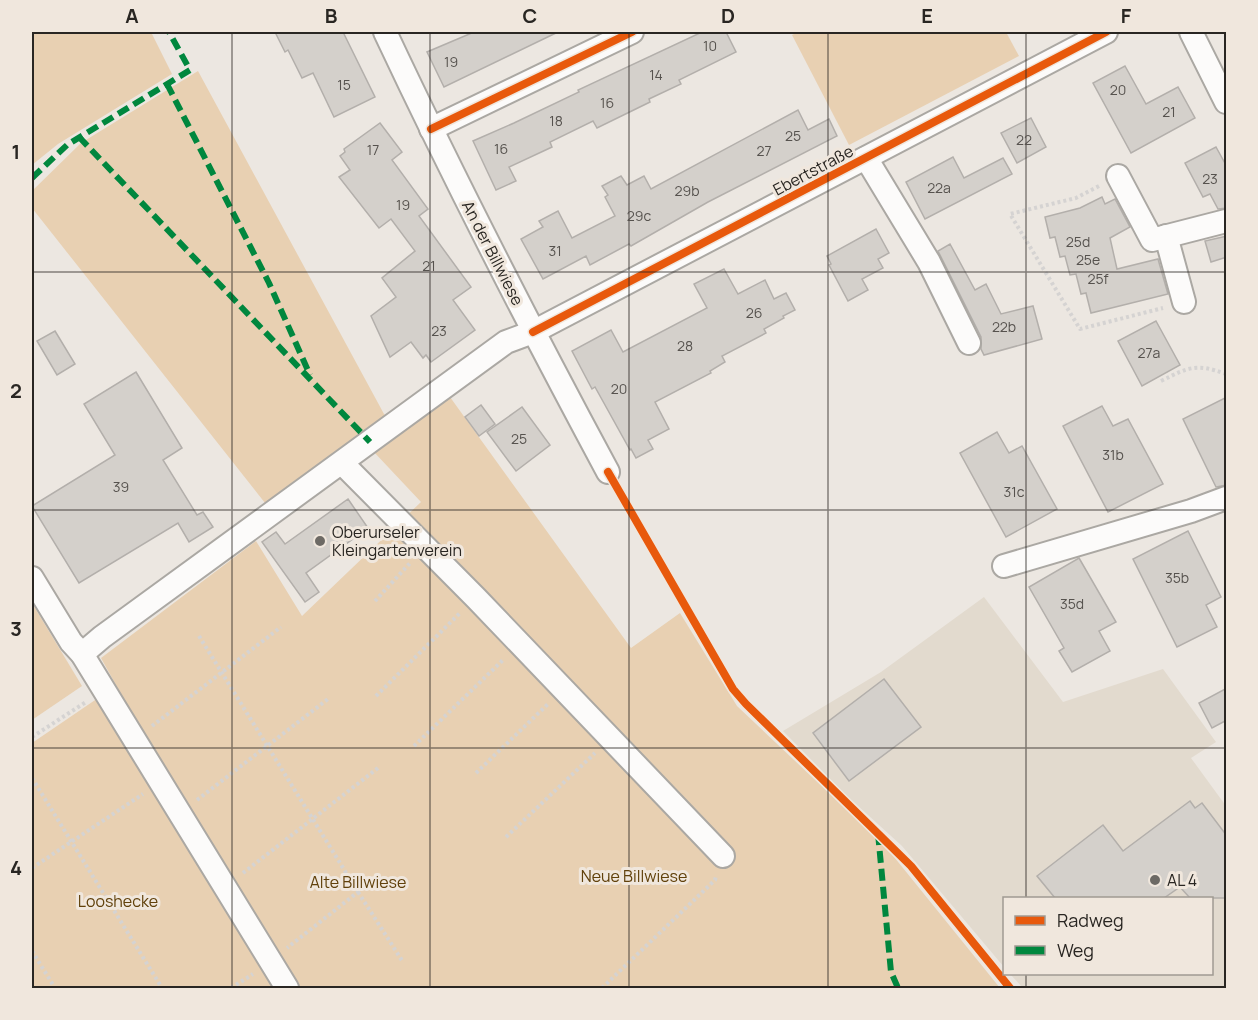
<svg xmlns="http://www.w3.org/2000/svg" width="1258" height="1020" viewBox="0 0 1258 1020" font-family="Manrope,sans-serif">
<rect width="100%" height="100%" fill="#ece7e1"/>
<polygon fill="#e2dace" points="984,597 1063,702 1163,669 1216,742 1191,758 1226,806 1226,988 1023,988 1010,974 1212,974 1212,898 1004,898 1004,967 902,846 846,795 783,731 881,672"/>
<g fill="#e8d0b2">
<polygon points="32,32 151,32 172,74 58,144 32,165"/>
<polygon points="798,32 1006,32 1019,56 849,145 792,35"/>
<polygon points="198,71 384,414 390,419 269,508 32,208 32,191 81,143"/>
<polygon points="450,397 631,648 680,613 737,706 886,847 1000,988 301,988 143,734 101,658 256,541 302,616 421,502 373,451"/>
<polygon points="32,603 82,686 32,720"/>
<polygon points="101,696 151,788 274,988 32,988 32,743"/>
</g>
<g fill="#d4d0cb" stroke="#b3afab" stroke-width="1.5">
<polygon points="275,32 343,32 375,97 334,117 313,73 302,78 288,50 285,52"/>
<polygon points="474,32 558,32 444,87 427,52"/>
<polygon points="702,32 726,32 736,52 679,80 681,84 649,99 650,102 597,128 593,121 550,142 552,147 509,167 516,181 496,190 473,141 514,123 579,92 578,90"/>
<polygon points="1125,66 1146,104 1178,87 1195,118 1131,153 1093,83"/>
<polygon points="798,110 808,130 829,119 837,136 708,202 631,246 629,244 590,265 586,256 543,279 521,239 543,227 539,221 558,211 572,238 615,216 605,197 608,195 602,186 621,176 627,185 644,176 651,189"/>
<polygon points="1031,118 1046,147 1017,163 1001,133"/>
<polygon points="380,123 402,152 392,160 428,209 419,216 471,287 453,300 475,330 431,362 426,355 423,358 411,342 390,357 371,316 396,297 382,278 415,251 391,219 379,228 339,177 350,170 340,156 345,152 344,149"/>
<polygon points="1216,147 1227,167 1227,208 1218,209 1210,194 1203,197 1185,163"/>
<polygon points="953,157 964,178 1003,158 1012,174 925,219 906,182"/>
<polygon points="1102,197 1105,204 1115,199 1130,227 1110,238 1117,269 1158,259 1168,294 1091,313 1086,293 1081,294 1076,274 1070,275 1065,256 1060,257 1055,237 1050,238 1045,217 1080,208"/>
<polygon points="876,229 889,253 878,259 883,268 862,279 868,290 848,301 829,265 831,264 827,256"/>
<polygon points="1227,236 1227,257 1211,262 1205,241"/>
<polygon points="950,244 975,290 986,284 1001,314 1033,306 1042,339 984,355 981,349 981,337 938,251"/>
<polygon points="724,269 738,294 765,280 774,299 786,293 795,310 783,316 784,318 764,329 766,333 722,356 725,362 710,371 711,373 655,402 669,429 648,440 653,449 636,458 631,449 630,450 595,387 592,389 572,351 611,330 623,352 707,308 694,284"/>
<polygon points="1156,321 1180,365 1142,386 1118,341"/>
<polygon points="55,331 75,364 57,375 37,341"/>
<polygon points="136,372 182,448 163,460 197,515 203,512 213,527 189,542 178,523 79,583 32,506 115,455 84,404"/>
<polygon points="1227,397 1227,485 1216,487 1183,419"/>
<polygon points="481,405 495,424 479,436 465,417"/>
<polygon points="1102,406 1113,426 1128,419 1163,484 1108,512 1063,426"/>
<polygon points="522,407 550,445 516,471 487,432"/>
<polygon points="997,432 1009,453 1022,446 1057,509 1006,537 960,453"/>
<polygon points="348,499 368,528 306,573 319,592 305,602 262,542 276,532 285,544"/>
<polygon points="1188,531 1221,597 1206,605 1217,627 1177,647 1133,559"/>
<polygon points="1079,558 1116,622 1099,631 1110,651 1072,672 1059,651 1064,648 1029,587"/>
<polygon points="884,679 921,727 849,781 813,733"/>
<polygon points="1227,688 1227,720 1212,728 1199,703"/>
<polygon points="1190,801 1195,808 1202,803 1227,836 1227,898 1190,898 1180,887 1164,898 1055,898 1037,876 1103,825 1123,851"/>
</g>
<g fill="none" stroke-linecap="round" stroke-linejoin="round">
<g stroke="#aba8a3" stroke-width="26">
<g id="minor">
<path d="M385 32C455 181 530 327 608 472"/>
<polyline points="1191,32 1226,102"/>
<polyline points="431,129 632,32"/>
<polyline points="866,158 929,262 969,343"/>
<polyline points="1118,176 1152,240 1226,221"/>
<polyline points="1166,236 1184,302"/>
<polyline points="342,463 476,598 723,856"/>
<polyline points="1004,566 1191,511 1226,498"/>
<polyline points="32,578 71,642 82,654 287,988"/>
<polyline points="82,654 102,637 506,342 533,332 1106,32"/>
</g>
</g>
<g stroke="#d5d3d2" stroke-width="4" stroke-dasharray="3 3" stroke-linecap="butt">
<polyline points="1099,186 1076,198 1010,214 1080,329 1163,308"/>
<path d="M1161 381C1189 367 1196 363 1226 374"/>
<polyline points="375,601 411,562"/>
<polyline points="199,636 358,892 287,948"/>
<polyline points="376,696 460,613"/>
<polyline points="152,726 281,627"/>
<polyline points="32,737 86,702"/>
<polyline points="414,746 504,659"/>
<polyline points="476,773 548,704"/>
<polyline points="32,778 162,988"/>
<polyline points="197,800 328,699"/>
<polyline points="506,837 595,753"/>
<polyline points="32,868 143,794"/>
<polyline points="243,873 378,768"/>
<polyline points="358,892 403,962"/>
<polyline points="32,951 55,988"/>
<polyline points="231,988 253,974"/>
<polyline points="602,988 715,880 716,876"/>
</g>
<use href="#minor" stroke="#fcfbfa" stroke-width="22"/>
<g stroke="#00873e" stroke-width="6" stroke-dasharray="12 6" stroke-linecap="butt">
<polyline points="167,84 269,283 310,375"/>
<polyline points="79,137 370,442"/>
<polyline points="32,178 67,145 190,70 169,32"/>
<polyline points="878,833 891,972 898,988"/>
</g>
<g stroke="#f0e7dd" stroke-width="11">
<g id="cycleway">
<polyline points="431,129 632,32"/>
<polyline points="533,332 1106,32"/>
<polyline points="608,472 733,689 746,704 911,866 1010,988"/>
</g>
</g>
<use href="#cycleway" stroke="#e8590c" stroke-width="8"/>
</g>
<path fill="none" stroke="#292622" stroke-width="1.5" stroke-opacity="0.55" d="M232 32V988M430 32V988M629 32V988M828 32V988M1026 32V898M32 272H1226M32 510H1226M32 748H1226M1026 974V988"/>
<g fill="#6d6a65" stroke="#f0e7dd" stroke-width="2">
<circle cx="320" cy="541" r="6"/>
<circle cx="1155" cy="880" r="6"/>
</g>
<g text-anchor="middle" stroke-width="6" stroke-linejoin="round" paint-order="stroke">
<g font-size="14" fill="#56524e">
<text x="710" y="51">10</text>
<text x="451" y="67">19</text>
<text x="656" y="80">14</text>
<text x="344" y="90">15</text>
<text x="1118" y="95">20</text>
<text x="607" y="108">16</text>
<text x="1169" y="117">21</text>
<text x="556" y="126">18</text>
<text x="793" y="141">25</text>
<text x="1024" y="145">22</text>
<text x="501" y="154">16</text>
<text x="373" y="155">17</text>
<text x="764" y="156">27</text>
<text x="1210" y="184">23</text>
<text x="939" y="193">22a</text>
<text x="687" y="196">29b</text>
<text x="403" y="210">19</text>
<text x="639" y="221">29c</text>
<text x="1078" y="247">25d</text>
<text x="555" y="256">31</text>
<text x="1088" y="265">25e</text>
<text x="429" y="271">21</text>
<text x="1098" y="284">25f</text>
<text x="754" y="318">26</text>
<text x="1004" y="332">22b</text>
<text x="439" y="336">23</text>
<text x="685" y="351">28</text>
<text x="1149" y="358">27a</text>
<text x="619" y="394">20</text>
<text x="519" y="444">25</text>
<text x="1113" y="460">31b</text>
<text x="121" y="492">39</text>
<text x="1014" y="497">31c</text>
<text x="1177" y="583">35b</text>
<text x="1072" y="609">35d</text>
</g>
<g font-size="16" fill="#292622" stroke="#f0e7dd">
<text transform="translate(813 170) rotate(-28)" y="6">Ebertstraße</text>
<text transform="translate(493 253) rotate(63)" y="6">An der Billwiese</text>
</g>
<g font-size="16" fill="#292622" stroke="#f0e7dd" text-anchor="start">
<text x="332" y="538">Oberurseler<tspan x="332" dy="18">Kleingartenverein</tspan></text>
<text x="1167" y="886">AL 4</text>
</g>
<g font-size="16" fill="#61410b" stroke="#f0e7dd">
<text x="634" y="882">Neue Billwiese</text>
<text x="358" y="888">Alte Billwiese</text>
<text x="118" y="907">Looshecke</text>
</g>
</g>
<rect width="1258" height="1020" fill="none" stroke="#f0e7dd" stroke-width="66"/>
<rect x="1003" y="897" width="210" height="78" fill="#f0e7dd" stroke="#a09a92" stroke-width="1.5"/>
<rect x="1015" y="916" width="30" height="9" fill="#e8590c" stroke="#a09a92" stroke-width="1.5"/>
<text x="1057" y="927" font-size="18" fill="#292622">Radweg</text>
<rect x="1015" y="946" width="30" height="9" fill="#00873e" stroke="#a09a92" stroke-width="1.5"/>
<text x="1057" y="957" font-size="18" fill="#292622">Weg</text>
<rect x="33" y="33" width="1192" height="954" fill="none" stroke="#292622" stroke-width="2"/>
<g font-size="20" text-anchor="middle" font-weight="bold" fill="#292622">
<text x="132" y="23">A</text>
<text x="331" y="23">B</text>
<text x="530" y="23">C</text>
<text x="728" y="23">D</text>
<text x="927" y="23">E</text>
<text x="1126" y="23">F</text>
<text x="16" y="159">1</text>
<text x="16" y="398">2</text>
<text x="16" y="636">3</text>
<text x="16" y="875">4</text>
</g>
</svg>
